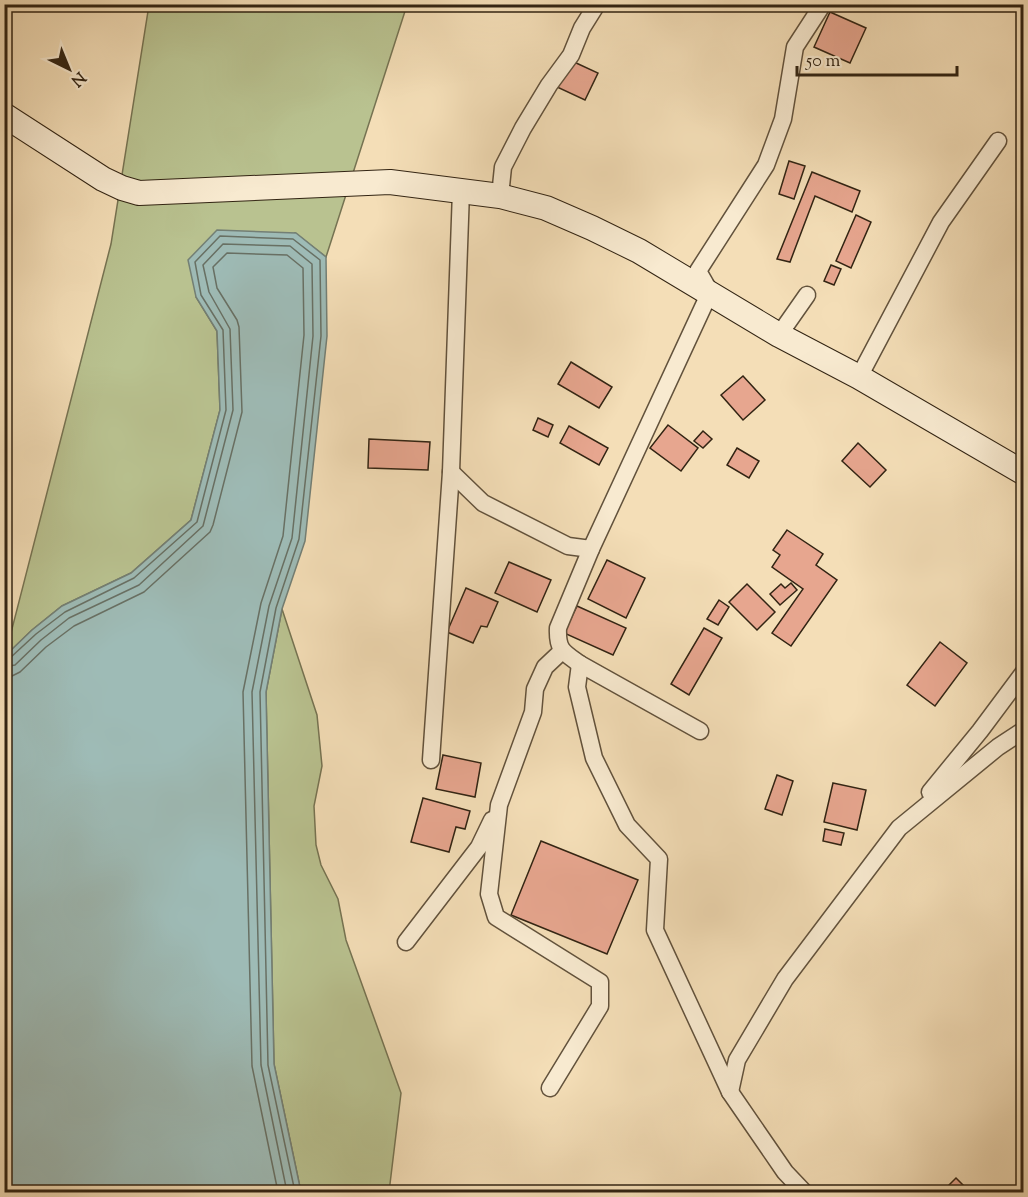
<svg xmlns="http://www.w3.org/2000/svg" width="1028" height="1197" viewBox="0 0 1028 1197" font-family="'Sorts Mill Goudy',serif">
<rect width="100%" height="100%" fill="#f4deb7"/>
<filter id="stains"><feTurbulence type="fractalNoise" baseFrequency=".00333" numOctaves="4"/><feColorMatrix values="0 0 0 0 .2 0 0 0 0 .09 0 0 0 0 .02 0 0 0 .5 -.17"/></filter>
<radialGradient id="worn" r=".72"><stop offset=".6" stop-color="#630" stop-opacity="0"/><stop offset="1" stop-color="#630" stop-opacity=".3"/></radialGradient>
<g fill="#b9c290" stroke="#767352" stroke-width="1.5">
<polygon points="149,5 407,5 326,257 295,233 196,297 217,331 220,410 191,520 131,573 62,606 32,630 5,656 111,244"/>
<polygon points="282,609 317,715 322,766 314,806 316,845 321,865 338,899 346,940 401,1093 389,1192 301,1192 274,1064 266,692"/>
</g>
<polygon fill="#9ebbb6" stroke="#737f75" stroke-width="1.5" points="217,230 296,233 326,257 327,336 305,541 282,609 266,692 274,1064 301,1192 5,1192 5,656 32,630 62,606 131,573 191,520 220,410 217,331 196,297 188,260"/>
<g fill="none" stroke-linecap="round" stroke-linejoin="round">
<g stroke="#687064" stroke-width="1.5">
<polyline points="4,660 10,658 36,634 65,612 134,578 197,522 226,410 223,330 201,295 195,262 220,236 293,239 320,260 321,336 299,539 276,608 260,692 268,1065 295,1192"/>
<polyline points="4,667 15,665 41,640 69,618 139,585 203,526 233,410 230,329 209,292 203,265 223,244 290,246 312,264 313,336 292,538 269,606 252,692 261,1065 287,1192"/>
<polyline points="4,676 12,676 20,672 46,647 74,626 144,592 210,532 213,525 242,412 239,327 237,320 217,288 213,267 227,253 287,255 303,268 304,335 283,536 261,603 243,692 252,1066 278,1192"/>
</g>
</g>
<g fill="#e7a68f" stroke="#322413" stroke-width="1.5">
<polygon points="830,12 866,28 850,63 814,47"/>
<polygon points="574,62 598,73 585,100 557,87"/>
<polygon points="789,161 805,166 794,199 779,194"/>
<polygon points="812,172 860,191 852,212 815,196 790,262 777,259"/>
<polygon points="856,215 871,222 851,268 836,261"/>
<polygon points="831,265 841,269 834,285 824,281"/>
<polygon points="571,362 612,387 599,408 558,384"/>
<polygon points="743,376 765,400 743,420 721,395"/>
<polygon points="538,418 553,425 548,437 533,430"/>
<polygon points="668,425 698,448 681,471 650,448"/>
<polygon points="569,426 608,448 599,465 560,443"/>
<polygon points="703,431 712,439 703,448 694,441"/>
<polygon points="369,439 430,442 428,470 368,468"/>
<polygon points="858,443 886,470 870,487 842,461"/>
<polygon points="737,448 759,461 749,478 727,465"/>
<polygon points="787,530 823,554 816,565 837,580 791,646 772,633 803,589 772,567 780,555 773,550"/>
<polygon points="607,560 645,578 626,618 588,599"/>
<polygon points="509,562 551,580 537,612 495,593"/>
<polygon points="791,583 797,590 780,605 770,594 781,584 785,588"/>
<polygon points="747,584 775,612 757,630 729,602"/>
<polygon points="466,588 498,602 487,627 481,626 473,643 447,632"/>
<polygon points="719,600 729,607 718,625 707,619"/>
<polygon points="577,606 626,628 613,655 564,633"/>
<polygon points="704,628 722,638 689,695 671,684"/>
<polygon points="940,642 967,663 935,706 907,685"/>
<polygon points="443,755 481,763 475,797 436,789"/>
<polygon points="777,775 793,781 782,815 765,809"/>
<polygon points="833,783 866,790 857,830 824,822"/>
<polygon points="423,798 470,811 465,829 456,827 449,852 411,842"/>
<polygon points="825,829 844,833 841,845 823,841"/>
<polygon points="541,841 638,880 607,954 511,915"/>
<polygon points="956,1178 967,1189 964,1192 945,1192 943,1191"/>
</g>
<g fill="none" stroke-linecap="round" stroke-linejoin="round">
<g stroke="#62523c" stroke-width="19">
<g id="minor">
<polyline points="500,196 503,167 523,128 549,85 571,55 582,28 597,4"/>
<polyline points="779,335 807,295"/>
<polyline points="859,377 941,222 998,141"/>
<polyline points="451,472 483,503 568,546 591,549"/>
<polyline points="580,664 577,687 594,758 627,825 659,859 655,930 730,1092 785,1172 804,1192"/>
<path d="M700 731 580 664C563 652 557 650 558 628L591 549 710 292 698 271 766 165 783 119 795 47 823 4"/>
<polyline points="431,760 451,472 461,191"/>
<polyline points="930,792 980,731 1024,672"/>
<polyline points="406,942 479,847 492,820"/>
<polyline points="550,1088 600,1006 600,982 496,917 489,894 499,805 533,712 535,689 545,667 562,651"/>
<polyline points="730,1092 737,1060 785,979 899,828 998,747 1024,730"/>
</g>
</g>
<g stroke="#322413" stroke-width="26">
<polyline id="secondary" points="4,115 103,179 122,188 139,193 390,182 500,196 546,208 592,228 639,251 779,335 859,377 1024,473"/>
</g>
<use href="#minor" stroke="#f8ead0" stroke-width="16"/>
<use href="#secondary" stroke="#f8ead0" stroke-width="24"/>
</g>
<rect width="1028" height="1197" fill="none" stroke="#f4deb7" stroke-width="24"/>
<rect x="6" y="6" width="1016" height="1185" fill="none" stroke="#322413" stroke-width="3"/>
<rect x="12" y="12" width="1004" height="1173" fill="none" stroke="#322413" stroke-width="1.5"/>
<g transform="translate(69 69) rotate(137)" stroke="#f8ead0" stroke-width="4.5" paint-order="stroke">
<path d="M0-4.5L10 22L0 15L-10 22Z" fill="#322413"/>
<text y="-9" font-size="16" font-weight="bold" text-anchor="middle" fill="#322413">N</text>
</g>
<path d="M797 66v9h160v-9" fill="none" stroke="#322413" stroke-width="3"/>
<text x="806" y="66" font-size="18" fill="#322413" stroke="#f8ead0" stroke-width="4.5" paint-order="stroke">50 m</text>
<rect width="100%" height="100%" filter="url(#stains)"/>
<rect width="100%" height="100%" fill="url(#worn)"/>
</svg>
